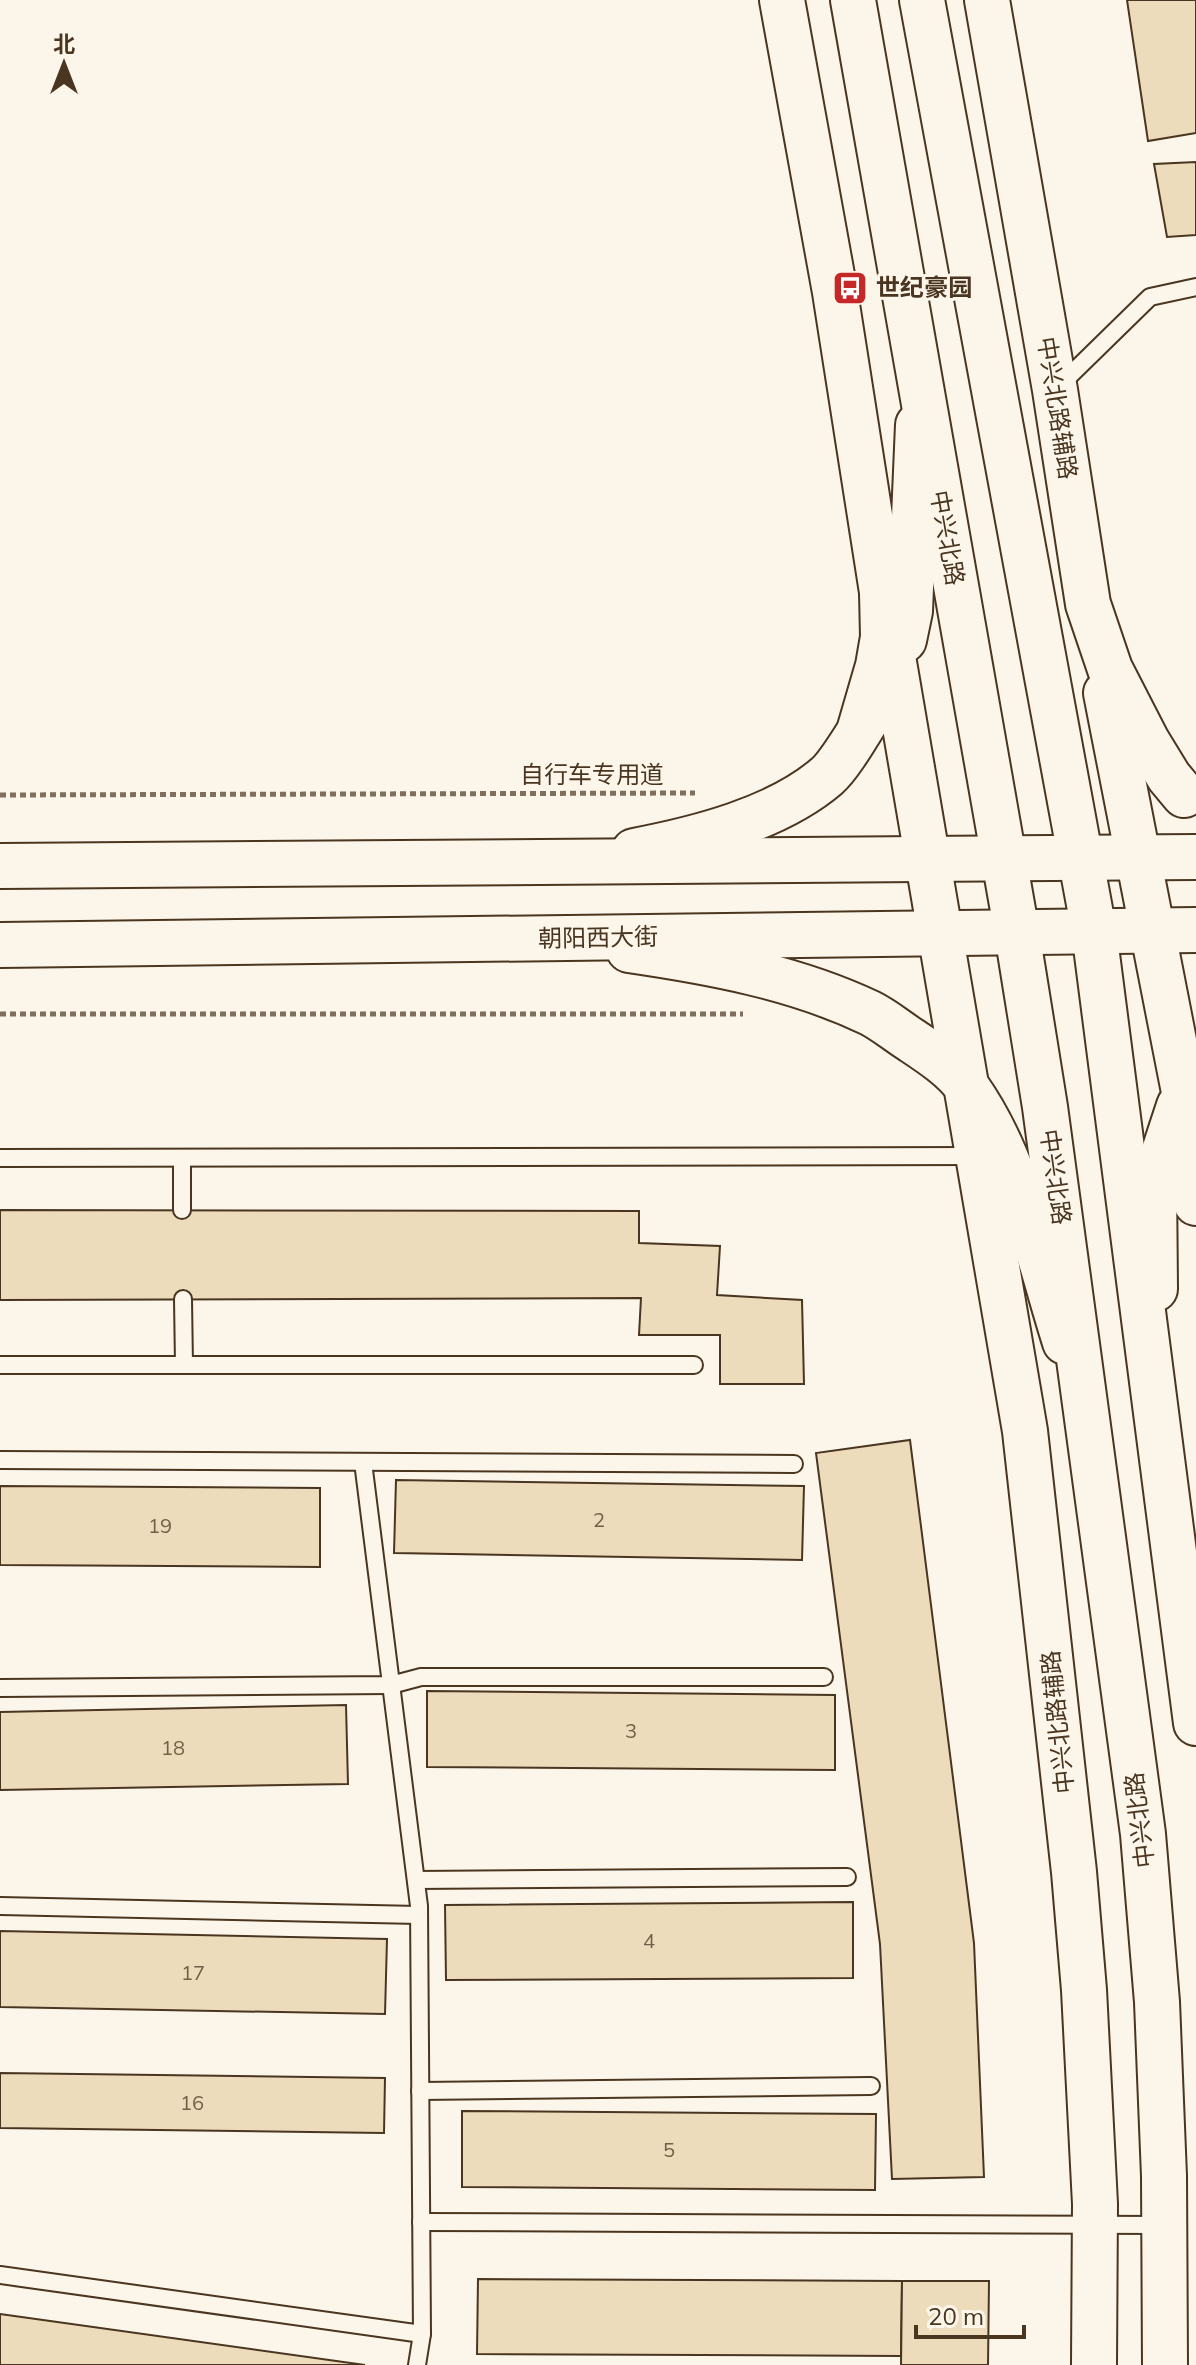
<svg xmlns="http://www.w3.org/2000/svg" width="1196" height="2365" viewBox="0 0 1196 2365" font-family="Mulish,'Noto Sans SC',sans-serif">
<rect width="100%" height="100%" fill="#fbf6e9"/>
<g fill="#ecdcbc" stroke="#4a3520" stroke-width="2">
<polygon points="1127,0 1196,0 1196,133 1148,141"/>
<polygon points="1196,162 1196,235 1167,237 1154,164"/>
<polygon points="0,1210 639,1211 639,1243 720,1246 717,1295 802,1300 804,1384 720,1384 720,1335 639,1335 641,1298 0,1300"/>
<polygon points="910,1440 974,1943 984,2177 892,2179 880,1944 816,1453"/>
<polygon points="396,1480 804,1486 802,1560 394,1553"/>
<polygon points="0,1486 320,1488 320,1567 0,1565"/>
<polygon points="427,1691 835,1695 835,1770 427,1767"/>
<polygon points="346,1705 348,1784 0,1790 0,1712"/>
<polygon points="853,1902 853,1978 446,1980 445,1905"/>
<polygon points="0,1931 387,1939 385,2014 0,2007"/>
<polygon points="0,2073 385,2078 384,2133 0,2128"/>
<polygon points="462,2111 876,2114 875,2190 462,2187"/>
<polygon points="478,2279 902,2281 901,2356 477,2354"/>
<polygon points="902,2281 989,2281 988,2365 901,2365"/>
<polygon points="0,2314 365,2365 0,2365"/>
</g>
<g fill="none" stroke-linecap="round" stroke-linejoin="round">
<g stroke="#4a3520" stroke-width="20">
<g id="lane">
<polyline points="1059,386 1150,297 1196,287"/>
<polyline points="0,1158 976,1156"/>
<polyline points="182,1158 182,1210"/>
<polyline points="183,1299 184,1365"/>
<polyline points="0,1365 694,1365"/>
<polyline points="0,1460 794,1464"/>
<polyline points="363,1462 419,1906 422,2334 417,2365"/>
<polyline points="0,1688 391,1685 421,1677 824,1677"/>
<polyline points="416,1880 847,1877"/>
<polyline points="0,1906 419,1915"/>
<polyline points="420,2091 871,2086"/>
<polyline points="421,2222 1163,2225"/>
<polyline points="0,2275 422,2334"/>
</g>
</g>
<g stroke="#4a3520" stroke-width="48">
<g id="secondary">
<polyline points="782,0 835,292 882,592 883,637 878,666 860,728"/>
<polyline points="987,0 1055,390 1088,604 1110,669 1147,741 1169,777 1184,795"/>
<polyline points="882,592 1025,1431 1074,1872 1084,1990 1095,2204 1094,2365"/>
<polyline points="904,640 910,611 918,425"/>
<polyline points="1106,693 1184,1092 1196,1203"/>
<path d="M634 851C697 839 777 819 827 776 842 763 863 724 876 705"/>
<path d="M629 950C711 962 794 977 870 1013 884 1020 897 1031 911 1040 929 1052 954 1068 967 1087 1019 1160 1038 1257 1065 1342"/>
<polyline points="1155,1289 1154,1182 1179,1106"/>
</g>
</g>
<g stroke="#4a3520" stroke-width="48">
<g id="primary">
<polyline points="853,0 1017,933 1045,1107 1143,1834 1157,2002 1164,2176 1165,2365"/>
<polyline points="922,0 1094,931 1196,1723"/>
<polyline points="0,866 1196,857"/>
<polyline points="0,945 1196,930"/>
</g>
</g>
<g stroke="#7f6f5c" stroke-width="5" stroke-dasharray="6 4" stroke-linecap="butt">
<polyline points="0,795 695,793"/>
<polyline points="0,1014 743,1014"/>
</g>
<use href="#lane" stroke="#fbf6e9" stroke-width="16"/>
<use href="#secondary" stroke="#fbf6e9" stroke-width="44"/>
<use href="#primary" stroke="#fbf6e9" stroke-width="44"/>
</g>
<defs>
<g id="bus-square" transform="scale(1.8)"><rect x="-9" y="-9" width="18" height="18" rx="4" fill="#c62828" stroke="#fbf6e9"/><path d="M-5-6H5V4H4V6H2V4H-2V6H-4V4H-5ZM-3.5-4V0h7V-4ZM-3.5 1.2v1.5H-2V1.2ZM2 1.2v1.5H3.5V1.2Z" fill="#fff"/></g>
</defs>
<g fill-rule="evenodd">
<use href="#bus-square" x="850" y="288"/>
</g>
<g text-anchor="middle" stroke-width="6" stroke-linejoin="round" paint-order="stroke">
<g font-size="20" fill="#725f47">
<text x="599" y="1527">2</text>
<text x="160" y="1533">19</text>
<text x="631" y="1738">3</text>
<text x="173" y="1755">18</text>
<text x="649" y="1948">4</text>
<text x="193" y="1980">17</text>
<text x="192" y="2110">16</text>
<text x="669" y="2157">5</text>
</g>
<g font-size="24" font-weight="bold" fill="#4a3520" stroke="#fbf6e9" text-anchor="start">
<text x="876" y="296">世纪豪园</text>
</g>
<g font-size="24" fill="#4a3520" stroke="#fbf6e9">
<text transform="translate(1057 408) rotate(81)" y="8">中兴北路辅路</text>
<text transform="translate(947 538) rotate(80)" y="8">中兴北路</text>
<text x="592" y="783">自行车专用道</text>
<text transform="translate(598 938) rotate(-1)" y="8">朝阳西大街</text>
<text transform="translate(1055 1177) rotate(82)" y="8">中兴北路</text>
<text transform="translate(1058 1722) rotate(-96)" y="8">中兴北路辅路</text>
<text transform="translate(1140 1820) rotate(-97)" y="8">中兴北路</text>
</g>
</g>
<g transform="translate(64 64)" stroke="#fbf6e9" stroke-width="6" paint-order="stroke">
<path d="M0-6L14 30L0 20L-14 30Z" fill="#4a3520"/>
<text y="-12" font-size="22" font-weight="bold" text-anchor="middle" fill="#4a3520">北</text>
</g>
<path d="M916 2325v12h108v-12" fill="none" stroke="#4a3520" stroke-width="4"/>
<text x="928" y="2325" font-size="24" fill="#4a3520" stroke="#fbf6e9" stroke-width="6" paint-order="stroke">20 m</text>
</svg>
